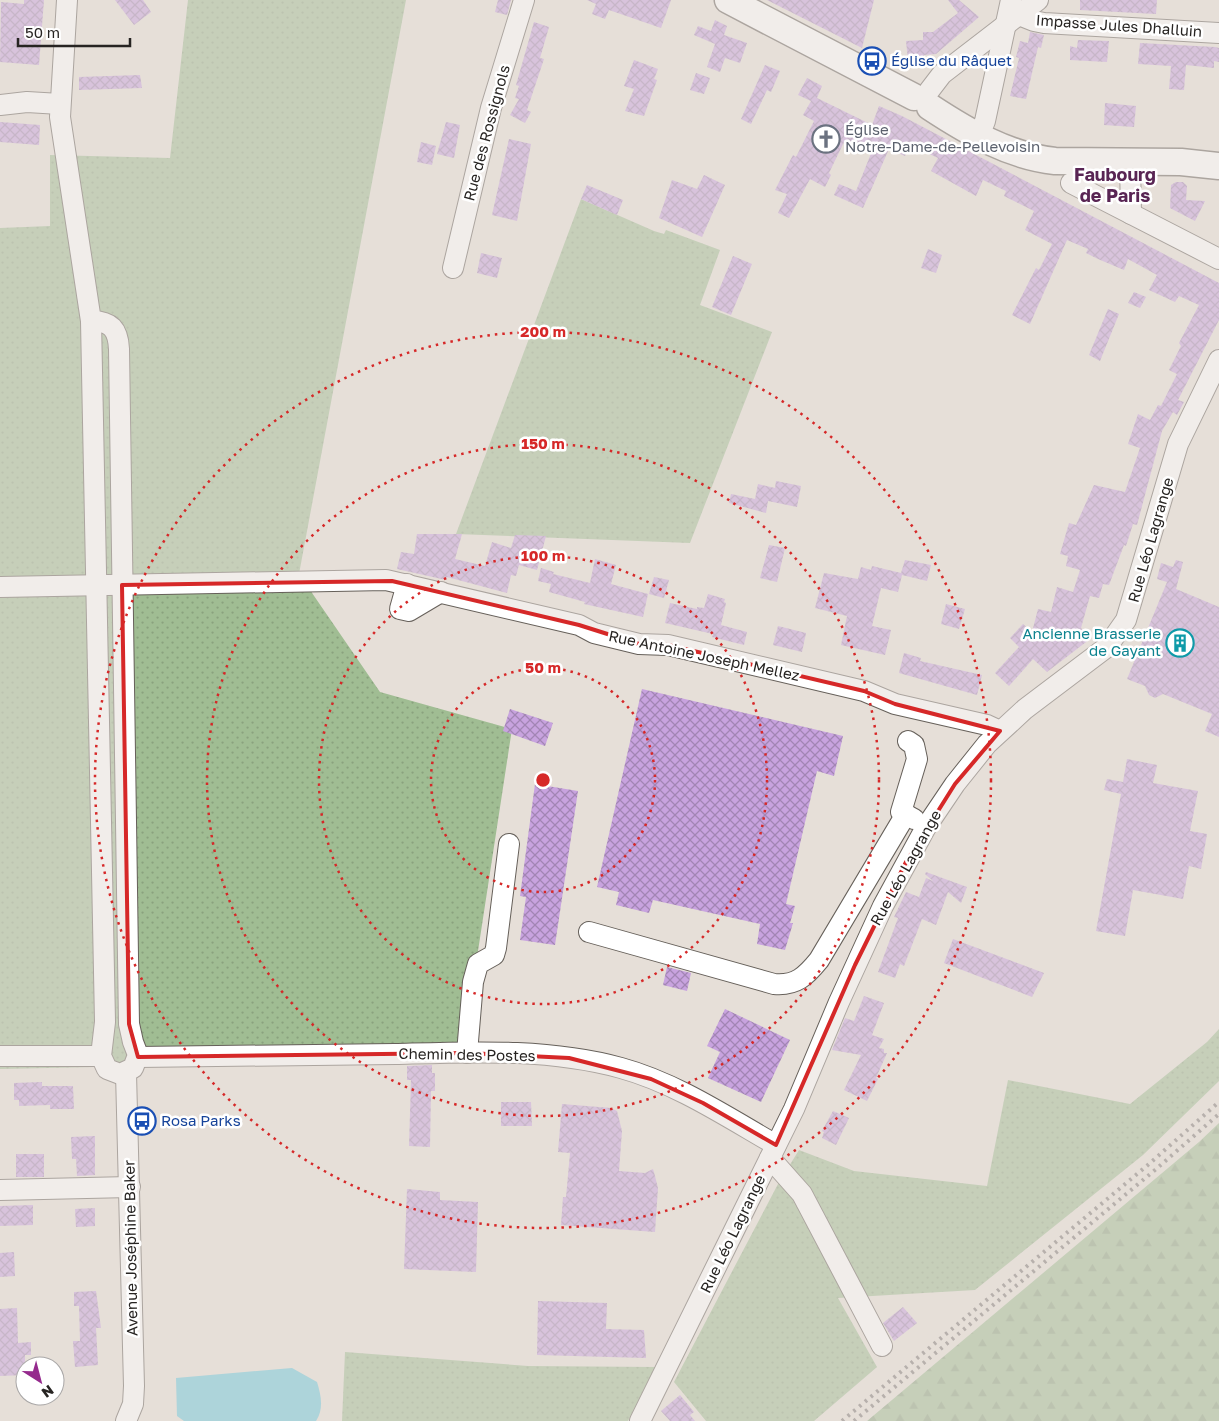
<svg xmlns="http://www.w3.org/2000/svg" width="1219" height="1421" viewBox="0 0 1219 1421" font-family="'Golos Text',sans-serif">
<defs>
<pattern id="grass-dots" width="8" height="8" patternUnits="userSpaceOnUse" patternTransform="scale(1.25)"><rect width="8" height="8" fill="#a0bd93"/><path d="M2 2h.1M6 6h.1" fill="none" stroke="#8aa27e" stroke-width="1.8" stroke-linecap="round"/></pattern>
<pattern id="forest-firs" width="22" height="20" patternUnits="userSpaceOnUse" patternTransform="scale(1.25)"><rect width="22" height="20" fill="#a0bd93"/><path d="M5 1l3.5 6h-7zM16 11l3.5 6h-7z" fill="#8aa27e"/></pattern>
<pattern id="building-cross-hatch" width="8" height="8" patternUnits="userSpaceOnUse" patternTransform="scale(1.25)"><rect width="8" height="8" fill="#c8a3df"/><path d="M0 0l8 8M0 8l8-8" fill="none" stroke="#a285b4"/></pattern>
</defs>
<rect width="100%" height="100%" fill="#e6dfd8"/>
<g fill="url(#grass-dots)">
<polygon points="188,0 406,0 299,574 380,692 512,729 461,1062 238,1064 0,1069 0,228 50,226 50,155 170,158"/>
<polygon points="581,199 654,231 664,234 666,230 720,250 700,305 772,332 690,543 456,534"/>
<polygon points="1219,1029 1219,1081 1143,1155 975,1290 838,1298 877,1367 814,1421 706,1421 674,1382 778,1184 799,1150 854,1171 987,1186 1008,1080 1130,1104 1207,1042"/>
<polygon points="345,1352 528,1366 657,1367 628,1421 342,1421"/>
</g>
<polygon fill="url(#forest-firs)" points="1219,1123 1219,1421 867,1421 1199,1142"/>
<path fill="#69c7db" d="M292 1368 317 1382C321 1395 324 1409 316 1421H184L177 1416 176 1378Z"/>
<g fill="url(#building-cross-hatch)">
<polygon points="24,0 44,0 39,65 0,62 1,2 24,4"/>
<polygon points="115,0 143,0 151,12 134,25"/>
<polygon points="498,0 511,0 507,15 495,12"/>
<polygon points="587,0 671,0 661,28 609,10 605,19 592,14 596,4"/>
<polygon points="767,0 874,0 862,48"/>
<polygon points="948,0 959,0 979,17 936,54 924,55 924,59 908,60 906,41 923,40 923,32 933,32 958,13"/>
<polygon points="1080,0 1157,0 1156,14 1080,10"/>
<polygon points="715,20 727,26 724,35 747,43 740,63 725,58 720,72 707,67 715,44 694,35 698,26 711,31"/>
<polygon points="534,22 549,27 540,58 544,59 527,110 531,112 525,123 510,115 519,99 515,98 519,86 516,85"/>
<polygon points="1030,32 1044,35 1041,48 1038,47 1026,99 1010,96 1019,58 1016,57 1020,41 1028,43"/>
<polygon points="1078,40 1109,41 1107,62 1070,60 1070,46 1077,48"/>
<polygon points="1140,43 1215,47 1219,48 1219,62 1214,61 1214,68 1186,65 1184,90 1169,89 1171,66 1138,64"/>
<polygon points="634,60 658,69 654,79 657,80 644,116 625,111 634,89 624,86"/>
<polygon points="765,65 780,71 771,92 767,90 751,124 741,119"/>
<polygon points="696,73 710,78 704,94 690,90"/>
<polygon points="140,75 142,88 79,90 79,77"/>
<polygon points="807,78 822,86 817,98 872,125 879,106 902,116 1219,283 1219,320 1178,400 1184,402 1177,415 1173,412 1162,431 1137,525 1133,524 1126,546 1124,545 1109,585 1103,584 1099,598 1090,596 1081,628 1090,639 1047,672 1033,659 1009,686 995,673 1019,647 1010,638 1023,624 1032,632 1038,609 1051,612 1057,587 1073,592 1080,570 1066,566 1068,556 1060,554 1069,523 1076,525 1094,485 1125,492 1140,448 1128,444 1138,414 1150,420 1158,405 1161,406 1177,374 1169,370 1181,346 1179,343 1199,305 1179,296 1175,302 1149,290 1157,275 1128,259 1124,270 1098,259 1086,253 1088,249 1067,240 1030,324 1012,315 1036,268 1039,270 1052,244 1025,230 1034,211 1004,196 1006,191 983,180 976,196 931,171 938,158 910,145 905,156 889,149 863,208 834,195 839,184 856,191 872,151 845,140 829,173 831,175 825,187 810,179 789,218 778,213 787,194 775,190 793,155 796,157 814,121 803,115 811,101 798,95"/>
<polygon points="1105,103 1136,106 1134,127 1104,125"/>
<polygon points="0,122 40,125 39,145 0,142"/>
<polygon points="446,122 460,125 454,158 437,154"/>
<polygon points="509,139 531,144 517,221 492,215"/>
<polygon points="421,142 436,146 432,165 417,162"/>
<polygon points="704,175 725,185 702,237 659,218 672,180 697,189"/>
<polygon points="1176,182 1183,182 1187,186 1186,200 1205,201 1195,221 1170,208 1171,185"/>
<polygon points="587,185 623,200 617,215 581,199"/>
<polygon points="928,249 942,255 936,273 921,268"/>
<polygon points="481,253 502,258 497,278 477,273"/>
<polygon points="733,256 752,264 731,315 712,307"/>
<polygon points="1134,292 1146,297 1140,308 1128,303"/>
<polygon points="1108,309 1119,314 1100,361 1089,355"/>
<polygon points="776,481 801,486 797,507 768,501 766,513 729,503 731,494 755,499 758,484 775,488"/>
<polygon points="417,534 462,534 455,559 485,566 492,542 511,548 515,535 546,536 537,570 519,565 516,576 511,575 507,593 447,577 446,580 397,569 401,552 414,554"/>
<polygon points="769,545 785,548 777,582 760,578"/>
<polygon points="595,559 616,565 611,584 648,594 643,617 584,604 585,602 549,592 553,576 551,584 538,581 541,568 554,572 553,574 590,583"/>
<polygon points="905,560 931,565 927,581 902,575 898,592 881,588 872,626 891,630 885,655 841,645 847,616 815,608 824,573 858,579 861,567 871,570 872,566 901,573"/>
<polygon points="1176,560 1183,562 1176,589 1219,607 1219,737 1205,731 1212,714 1163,694 1155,698 1149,695 1145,686 1127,679 1167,582 1157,579 1161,563 1173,567"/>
<polygon points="654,577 669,580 664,598 649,594"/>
<polygon points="708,594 725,599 724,602 726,603 721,625 747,632 744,645 712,637 713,634 665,623 670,603 697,609 697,607 704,608"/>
<polygon points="946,604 965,609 959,629 941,624"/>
<polygon points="778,626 806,633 802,652 773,645"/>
<polygon points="904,653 921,658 920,661 982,675 977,695 899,673"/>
<polygon points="642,689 843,736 834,776 817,771 786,904 795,906 790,923 793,923 785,950 757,944 760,924 653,900 649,913 616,905 619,892 597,887"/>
<polygon points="510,709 553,723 545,746 503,731"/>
<polygon points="1127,759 1157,765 1153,783 1198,791 1190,831 1207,834 1201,869 1189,866 1183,899 1133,890 1125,936 1096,931 1121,794 1104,790 1107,779 1123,782"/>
<polygon points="535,784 578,791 555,945 520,940 526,897 520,896"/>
<polygon points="926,872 967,887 961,903 948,892 936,925 922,919 904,966 900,964 895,978 878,972 898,918 894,917 906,892 919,897 926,878 933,881 925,874"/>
<polygon points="953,939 1044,973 1032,997 944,963"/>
<polygon points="667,967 691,973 687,991 663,985"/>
<polygon points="864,996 884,1003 872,1035 884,1039 879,1048 884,1049 884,1053 887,1053 876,1078 878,1079 867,1101 844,1090 861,1055 832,1050 845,1018 854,1021"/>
<polygon points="725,1009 790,1040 761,1102 708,1078 720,1052 707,1046"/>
<polygon points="432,1065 432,1073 435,1073 435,1091 431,1091 430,1147 409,1146 411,1080 407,1080 407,1066"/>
<polygon points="42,1082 42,1086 73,1086 74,1109 50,1109 50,1105 19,1106 19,1100 14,1100 14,1083"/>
<polygon points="501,1102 531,1102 532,1126 501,1126"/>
<polygon points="562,1104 611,1108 617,1111 622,1131 619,1171 645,1173 653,1169 655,1176 658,1188 655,1232 561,1225 563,1197 566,1197 570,1153 558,1152"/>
<polygon points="833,1111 849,1118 836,1145 822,1138 824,1132 822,1131"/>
<polygon points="95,1136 95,1175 77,1176 76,1159 72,1159 71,1137"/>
<rect x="16" y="1154" width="28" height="23"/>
<polygon points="407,1189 440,1192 440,1200 478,1202 476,1272 404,1269"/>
<polygon points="33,1205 33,1225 0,1226 0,1206"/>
<polygon points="95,1208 95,1226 76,1227 75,1209"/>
<polygon points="14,1252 15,1276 0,1277 0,1253"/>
<polygon points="96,1291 101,1328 96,1328 98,1365 75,1367 73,1341 80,1341 79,1306 74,1306 74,1292"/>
<polygon points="538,1301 607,1303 606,1329 644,1330 646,1358 537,1355"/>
<polygon points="903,1307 917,1323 894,1341 883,1323"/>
<polygon points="17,1308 18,1343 31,1342 31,1355 25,1355 25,1375 0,1376 0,1309"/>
<polygon points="680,1395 694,1412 690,1415 695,1421 670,1421 661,1411"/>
</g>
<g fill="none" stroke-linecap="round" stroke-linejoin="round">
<g stroke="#66605a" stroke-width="22">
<g id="minor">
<path d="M67 0 60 117 91 321 105 1022 101 1056 107 1069 120 1074 133 1068 138 1055 133 1042 129 1024 119 349C118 329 111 321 91 321"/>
<polyline points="1019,15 1034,21 1044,23 1219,33"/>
<polyline points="929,91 942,74 1038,0"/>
<polyline points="0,105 27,102 60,104"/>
<polyline points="979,136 985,121 1011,0"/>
<polyline points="1130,161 1131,214"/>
<polyline points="1071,183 1219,259"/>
<polyline points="453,268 491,108 524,0"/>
<polyline points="407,584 400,609 409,611 441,592"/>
<polyline points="0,587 386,580 579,625 594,633 639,644 668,645 864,691 895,704 987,725 1000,731"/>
<polyline points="908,741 914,745 917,759 901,812 914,819"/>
<path d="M589 932 774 984C796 986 806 976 819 960L906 814"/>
<polyline points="467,1053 473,982 478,964 494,955 496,948 509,844"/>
<polyline points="0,1056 101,1056"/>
<path d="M138 1057C224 1056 310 1055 395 1054 470 1052 548 1048 621 1068 676 1083 727 1117 776 1145"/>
<polyline points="770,1158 802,1194 882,1346"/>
<polyline points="0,1190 130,1187"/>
<polyline points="126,1421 133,1404 134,1386 126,1073"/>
<polyline points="640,1421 794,1109 839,1002 883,906 926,827 955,784 987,744 1025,709 1107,647 1126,620 1178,444 1219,360"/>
</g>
</g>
<g stroke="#66605a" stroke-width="29">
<g id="major">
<polyline points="728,0 914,97"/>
<path d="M930 107C968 132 1009 156 1055 161L1181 162 1219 166"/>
</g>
</g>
<use href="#minor" stroke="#fff" stroke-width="20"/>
<use href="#major" stroke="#fff" stroke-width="26"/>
<g stroke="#7e7975" stroke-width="4" stroke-dasharray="2.5 5" stroke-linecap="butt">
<polyline points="842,1421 1149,1164 1219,1102"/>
<polyline points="854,1421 1155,1170 1219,1114"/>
</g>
</g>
<path d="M0 0H1219V1421H0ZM392 581 579 625 639 644 668 645 864 691 895 704 1000 731 955 784 906 862 855 965 776 1145 703 1103 651 1079 569 1058 467 1053 138 1057 129 1024 122 585Z" fill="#e6dfd8" fill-opacity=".55" fill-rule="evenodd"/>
<path fill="none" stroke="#d62828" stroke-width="4" stroke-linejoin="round" d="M392 581 579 625 639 644 668 645 864 691 895 704 1000 731 955 784 906 862 855 965 776 1145 703 1103 651 1079 569 1058 467 1053 138 1057 129 1024 122 585Z"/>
<g fill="none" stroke="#d62828" stroke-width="2.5" stroke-dasharray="2.5 5">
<circle cx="543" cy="780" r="112"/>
<circle cx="543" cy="780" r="224"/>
<circle cx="543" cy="780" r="336"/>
<circle cx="543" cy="780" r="448"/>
</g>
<defs>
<g id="bus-ring" transform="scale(1.4375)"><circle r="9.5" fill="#fff" stroke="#1a4fb4" stroke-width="1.5"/><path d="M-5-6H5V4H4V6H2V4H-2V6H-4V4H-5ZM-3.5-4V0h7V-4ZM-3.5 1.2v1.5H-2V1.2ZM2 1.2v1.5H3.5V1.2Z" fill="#1a4fb4"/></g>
<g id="church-ring" transform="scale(1.4375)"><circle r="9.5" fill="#fff" stroke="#6b7280" stroke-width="1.5"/><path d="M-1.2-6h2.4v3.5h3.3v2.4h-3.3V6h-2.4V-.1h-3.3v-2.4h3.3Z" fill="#6b7280"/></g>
<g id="building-ring" transform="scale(1.4375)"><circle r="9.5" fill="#fff" stroke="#0f9aa8" stroke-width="1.5"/><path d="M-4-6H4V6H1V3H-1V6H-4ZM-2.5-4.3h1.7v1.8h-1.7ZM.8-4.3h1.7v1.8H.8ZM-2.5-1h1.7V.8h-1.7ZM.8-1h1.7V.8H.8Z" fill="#0f9aa8"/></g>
</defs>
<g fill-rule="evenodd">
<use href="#bus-ring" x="872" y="61"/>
<use href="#church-ring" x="826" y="139"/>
<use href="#building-ring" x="1180" y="643"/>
<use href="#bus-ring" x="142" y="1121"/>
</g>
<g text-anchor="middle" stroke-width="5" stroke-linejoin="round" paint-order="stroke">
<g font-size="15" fill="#272422" stroke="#fff">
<text transform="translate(1119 26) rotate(4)" y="5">Impasse Jules Dhalluin</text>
<text transform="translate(487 133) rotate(-75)" y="5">Rue des Rossignols</text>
<text transform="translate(1151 540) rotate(-74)" y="5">Rue Léo Lagrange</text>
<text transform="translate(704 656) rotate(12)" y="5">Rue Antoine Joseph Mellez</text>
<text transform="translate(906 868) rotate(-61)" y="5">Rue Léo Lagrange</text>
<text transform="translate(467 1055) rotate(1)" y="5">Chemin des Postes</text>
<text transform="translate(733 1234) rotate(-64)" y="5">Rue Léo Lagrange</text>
<text transform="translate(131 1248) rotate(-91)" y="5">Avenue Joséphine Baker</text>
</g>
<g font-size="15" fill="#164399" stroke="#fff" text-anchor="start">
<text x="891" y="66">Église du Râquet</text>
<text x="161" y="1126">Rosa Parks</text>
</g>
<g font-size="15" fill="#5b616d" stroke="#fff" text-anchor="start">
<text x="845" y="135">Église<tspan x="845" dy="17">Notre-Dame-de-Pellevoisin</tspan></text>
</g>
<g font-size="15" fill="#0d838f" stroke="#fff" text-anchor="end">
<text x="1161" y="639">Ancienne Brasserie<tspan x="1161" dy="17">de Gayant</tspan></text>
</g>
<g font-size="18" font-weight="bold" fill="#592554" stroke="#fff">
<text x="1115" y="181">Faubourg<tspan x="1115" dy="21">de Paris</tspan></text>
</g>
</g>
<circle cx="543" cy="780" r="8" fill="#d62828" stroke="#fff" stroke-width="2.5"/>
<g font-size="15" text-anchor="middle" font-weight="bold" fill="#d62828" stroke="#fff" stroke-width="5" stroke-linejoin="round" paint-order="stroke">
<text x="543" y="337">200 m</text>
<text x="543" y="449">150 m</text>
<text x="543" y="561">100 m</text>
<text x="543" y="673">50 m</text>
</g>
<g transform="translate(40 1381) rotate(144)"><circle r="24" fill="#ffffff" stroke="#a9a7a7"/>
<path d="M0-4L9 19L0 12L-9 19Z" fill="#952a8d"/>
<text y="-8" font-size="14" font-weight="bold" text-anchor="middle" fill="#272422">N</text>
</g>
<path d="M18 38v8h112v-8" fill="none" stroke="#272422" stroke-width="2.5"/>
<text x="25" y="38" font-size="15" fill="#272422" stroke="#ffffff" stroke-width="4" paint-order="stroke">50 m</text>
</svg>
